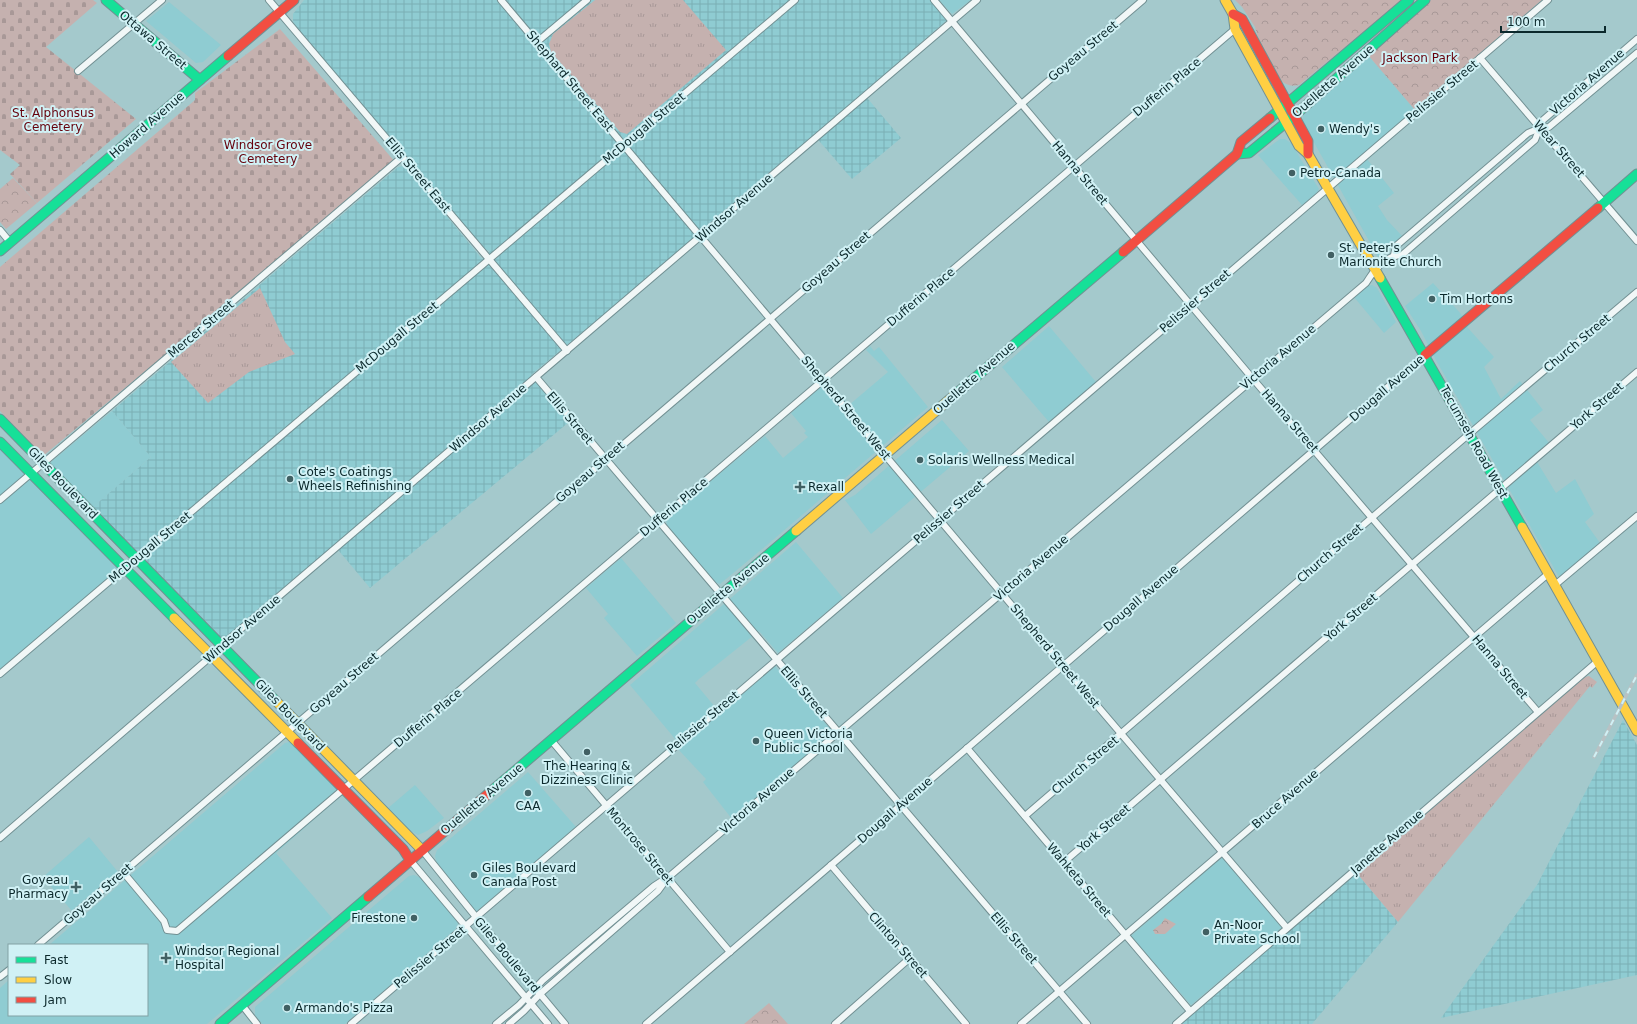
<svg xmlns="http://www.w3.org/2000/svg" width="1637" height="1024" viewBox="0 0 1637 1024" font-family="'DejaVu Sans',sans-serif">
<defs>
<pattern id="industrial-grid" width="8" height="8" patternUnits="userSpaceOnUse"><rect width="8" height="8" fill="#8fccd2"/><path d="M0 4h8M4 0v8" fill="none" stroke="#7aafb4"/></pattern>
<pattern id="grass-tufts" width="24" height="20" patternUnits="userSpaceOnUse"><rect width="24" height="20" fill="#c5b1af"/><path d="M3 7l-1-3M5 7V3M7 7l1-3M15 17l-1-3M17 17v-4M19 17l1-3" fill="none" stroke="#a89897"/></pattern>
<pattern id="cemetery-stones" width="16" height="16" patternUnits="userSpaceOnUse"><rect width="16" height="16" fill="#c5b1af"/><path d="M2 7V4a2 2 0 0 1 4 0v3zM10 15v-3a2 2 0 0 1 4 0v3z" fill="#a89897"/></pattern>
<pattern id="park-crowns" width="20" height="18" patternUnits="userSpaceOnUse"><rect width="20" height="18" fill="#c5b1af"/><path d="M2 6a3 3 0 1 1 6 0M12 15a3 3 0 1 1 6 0" fill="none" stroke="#a89897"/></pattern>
</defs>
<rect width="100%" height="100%" fill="#a4c9cc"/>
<g fill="#8fccd2">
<polygon points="939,0 971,0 952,14"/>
<polygon points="169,2 221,45 203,62 196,63 146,21"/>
<polygon points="1368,55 1415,110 1380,139 1385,145 1367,159 1394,193 1378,206 1387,220 1403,237 1378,257 1306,128 1303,122 1303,114"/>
<polygon points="1280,139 1285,139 1291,143 1319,189 1315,195 1302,205 1258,155"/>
<polygon points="1433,283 1461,314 1468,328 1494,357 1484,367 1501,399 1520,381 1543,410 1530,420 1550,444 1534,457 1556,493 1575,479 1594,514 1585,522 1600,543 1559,577 1437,362 1421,331 1405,306"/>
<polygon points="1372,285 1377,288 1396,322 1384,333 1354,297 1365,287"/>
<polygon points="1049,326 1096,382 1049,422 1002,367"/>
<polygon points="870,346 874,351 879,347 928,407 767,545 720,584 711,581 667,526 666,518 765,436 783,458 808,437 804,433 806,431 791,413 820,387 830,384 849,405 888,372 866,350"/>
<polygon points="112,411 151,457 92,508 51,466 51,462"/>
<polygon points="942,420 969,451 871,534 845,500 855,495"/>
<polygon points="0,442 125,568 0,674"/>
<polygon points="796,542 843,598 778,653 759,631 699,679 695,683 715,707 676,740 630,685"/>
<polygon points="621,558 676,623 637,656 604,618 608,614 586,588"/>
<polygon points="775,666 834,733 732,819 703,782 706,779 678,749"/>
<polygon points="289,742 294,744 343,794 276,853 332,918 207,1024 0,1024 0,988 9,980 9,1015 147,1015 147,945 49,945 285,743"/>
<polygon points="528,772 576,827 476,912 437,864 435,856 437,850"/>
<polygon points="415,785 444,818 427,831 418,835 409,830 387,809"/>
<polygon points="89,837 118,872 72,911 43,877"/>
<polygon points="1222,857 1282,928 1191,1005 1131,936"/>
<polygon points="414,875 421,878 456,919 458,924 455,930 345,1024 262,1024 255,1015 255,1007 409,876"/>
</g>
<g fill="url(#industrial-grid)">
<polygon points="304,0 930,0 947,20 863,93 901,138 852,179 814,135 704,228 693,240 531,375 569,422 370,588 334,545 231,635 222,639 216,634 93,507 151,457 112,411 398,167 403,166 407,168 482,259 490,251 486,250 297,29 293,21 293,14"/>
<polygon points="1623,720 1637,745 1637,975 1441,1018 1537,885"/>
<polygon points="1355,871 1398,922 1312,1024 1178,1024"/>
</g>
<g fill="url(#grass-tufts)">
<polygon points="595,0 683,0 726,50 627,134 620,132 551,52 549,44 553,34"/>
<polygon points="260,288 285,342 295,354 249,372 208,403 171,362"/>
<polygon points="1589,676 1597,682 1592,688 1590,686 1398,922 1355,871 1585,677"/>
</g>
<g fill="url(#cemetery-stones)">
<polygon points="0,0 93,0 97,3 46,47 136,119 37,203 10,174 20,165 0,150"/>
<polygon points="280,29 396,163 43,456 0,411 0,267 195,100 195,93"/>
</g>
<g fill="url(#park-crowns)">
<path d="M1235 0H1402L1299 85C1292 87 1287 85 1281 81L1259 42 1255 27 1242 7Z"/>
<polygon points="1431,0 1542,0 1415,110 1368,55"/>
<polygon points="13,178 37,203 6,229 0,222 0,189"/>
<polygon points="1165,918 1176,924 1165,934 1155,934 1153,930 1161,924"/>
<polygon points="769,1003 788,1024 744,1024"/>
</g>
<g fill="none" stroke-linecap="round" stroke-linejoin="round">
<g stroke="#729093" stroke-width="8">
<g id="street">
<polyline points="269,0 567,351"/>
<polyline points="501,0 1036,634 1287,928"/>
<polyline points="934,0 1253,379 1538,712"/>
<polyline points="537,42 587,0"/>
<polyline points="1480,58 1637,241"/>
<polyline points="78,71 162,0"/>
<polyline points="0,230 10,242"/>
<polyline points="1394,255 1396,246 1528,133 1540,128 1549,127 1637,53"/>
<polyline points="536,377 1087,1024"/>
<polyline points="0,500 402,157"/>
<polyline points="1555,585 1637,516"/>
<polyline points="0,674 795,0"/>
<polyline points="551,740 730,952"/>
<polyline points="967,748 1190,1011"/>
<polyline points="1025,816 1461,441 1637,292"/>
<polyline points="0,838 208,659 222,645 977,0"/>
<polyline points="422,850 476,917 565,1024"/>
<polyline points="410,860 548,1024"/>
<polyline points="1064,862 1637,372"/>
<polyline points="831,865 966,1024"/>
<polyline points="123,872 164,921 167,930 177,931 1235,29"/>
<polyline points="38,945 1143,0"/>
<polyline points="0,977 9,970"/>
<polyline points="242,1005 257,1024"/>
<polyline points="351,1024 1548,0"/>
<path d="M496 1024 519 1005 543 980 654 886 671 875 1366 283C1374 270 1386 255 1402 255L1535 140 1543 120 1637 39"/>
<polyline points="509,1024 524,1011 540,994 658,891 666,880"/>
<polyline points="646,1024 1425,355"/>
<polyline points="835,1024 910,958"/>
<polyline points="1021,1024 1548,574"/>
<polyline points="1176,1024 1598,661"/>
</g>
</g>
<g stroke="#729093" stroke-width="11">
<g id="fast">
<polyline points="106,0 200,80"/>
<polyline points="1270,118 1409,0"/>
<polyline points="1237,154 1249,153 1294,116 1425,0"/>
<polyline points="1598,208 1637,174"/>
<polyline points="0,251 228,56"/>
<polyline points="1380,278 1522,527"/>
<polyline points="957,393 1123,252"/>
<polyline points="0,419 276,701"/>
<polyline points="0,442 174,618"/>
<polyline points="488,794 796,531"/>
<polyline points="220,1024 368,897"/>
</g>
</g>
<g stroke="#729093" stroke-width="11">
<g id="slow">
<polyline points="1225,0 1233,14 1235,29 1299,146 1308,154 1380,278"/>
<polyline points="1522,527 1637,731"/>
<polyline points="796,531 957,393"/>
<polyline points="174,618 298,743"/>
<polyline points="276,701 422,850"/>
</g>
</g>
<g stroke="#729093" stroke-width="11">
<g id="jam">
<polyline points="1233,14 1242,19 1308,141 1308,154"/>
<polyline points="228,56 294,0"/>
<polyline points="1123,252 1237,154 1241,142 1270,118"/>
<polyline points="1425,355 1598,208"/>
<polyline points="298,743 403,849 410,860"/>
<polyline points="368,897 488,794"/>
</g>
</g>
<use href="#street" stroke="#f1f7f7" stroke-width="6"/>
<use href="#fast" stroke="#16e098" stroke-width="9"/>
<use href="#slow" stroke="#ffcf43" stroke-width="9"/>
<use href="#jam" stroke="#f24e42" stroke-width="9"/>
<g stroke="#b8c2c4" stroke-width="3.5">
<polyline id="rail" points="1594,757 1637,675"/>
</g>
<use href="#rail" stroke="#d0f1f5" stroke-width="2" stroke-dasharray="6" stroke-linecap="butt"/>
</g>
<g fill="#416063" stroke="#d0f1f5" stroke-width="1.5">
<circle cx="1321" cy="129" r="4"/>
<circle cx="1292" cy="173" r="4"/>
<circle cx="1331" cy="255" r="4"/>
<circle cx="1432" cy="299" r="4"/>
<circle cx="920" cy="460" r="4"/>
<circle cx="290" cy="479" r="4"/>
<path d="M798 481h4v4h4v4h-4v4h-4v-4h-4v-4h4z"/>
<circle cx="756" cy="741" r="4"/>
<circle cx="587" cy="752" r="4"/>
<circle cx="528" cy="793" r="4"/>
<circle cx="474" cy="875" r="4"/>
<path d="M74 881h4v4h4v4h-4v4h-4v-4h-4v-4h4z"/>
<circle cx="414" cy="918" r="4"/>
<circle cx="1206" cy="932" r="4"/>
<path d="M164 952h4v4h4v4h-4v4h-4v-4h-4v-4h4z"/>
<circle cx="287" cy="1008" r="4"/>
</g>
<g text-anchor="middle" stroke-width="4" stroke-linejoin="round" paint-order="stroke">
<g font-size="12" fill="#0b282b" stroke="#d0f1f5">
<text transform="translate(153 40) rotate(40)" y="4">Ottawa Street</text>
<text transform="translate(1083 51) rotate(-40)" y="4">Goyeau Street</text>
<text transform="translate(570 81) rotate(50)" y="4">Shephard Street East</text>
<text transform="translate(1333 81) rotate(-41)" y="4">Ouellette Avenue</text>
<text transform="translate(1587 82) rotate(-41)" y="4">Victoria Avenue</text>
<text transform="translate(1167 87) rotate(-40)" y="4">Dufferin Place</text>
<text transform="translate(1442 91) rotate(-40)" y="4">Pelissier Street</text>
<text transform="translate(147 125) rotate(-41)" y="4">Howard Avenue</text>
<text transform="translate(644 128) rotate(-40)" y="4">McDougall Street</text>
<text transform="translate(1559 149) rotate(49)" y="4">Wear Street</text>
<text transform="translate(1080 173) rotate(50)" y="4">Hanna Street</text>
<text transform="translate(418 175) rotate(50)" y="4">Ellis Street East</text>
<text transform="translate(734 208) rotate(-41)" y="4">Windsor Avenue</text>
<text transform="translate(836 262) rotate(-41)" y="4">Goyeau Street</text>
<text transform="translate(921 297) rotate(-40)" y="4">Dufferin Place</text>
<text transform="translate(1195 301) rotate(-41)" y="4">Pelissier Street</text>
<text transform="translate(201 329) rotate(-40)" y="4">Mercer Street</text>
<text transform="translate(397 337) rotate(-40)" y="4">McDougall Street</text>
<text transform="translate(1577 343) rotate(-40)" y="4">Church Street</text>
<text transform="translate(1278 357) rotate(-40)" y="4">Victoria Avenue</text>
<text transform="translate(974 378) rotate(-41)" y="4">Ouellette Avenue</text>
<text transform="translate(1387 388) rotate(-41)" y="4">Dougall Avenue</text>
<text transform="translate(1597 406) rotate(-41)" y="4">York Street</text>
<text transform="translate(846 408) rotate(50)" y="4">Shepherd Street West</text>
<text transform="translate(488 418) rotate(-41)" y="4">Windsor Avenue</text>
<text transform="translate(570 418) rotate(50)" y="4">Ellis Street</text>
<text transform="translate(1290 421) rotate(49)" y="4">Hanna Street</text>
<text transform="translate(1474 442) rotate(61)" y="4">Tecumseh Road West</text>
<text transform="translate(590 472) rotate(-41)" y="4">Goyeau Street</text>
<text transform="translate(63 483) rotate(46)" y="4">Giles Boulevard</text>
<text transform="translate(674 507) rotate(-40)" y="4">Dufferin Place</text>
<text transform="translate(949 512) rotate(-41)" y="4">Pelissier Street</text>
<text transform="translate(150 547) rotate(-40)" y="4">McDougall Street</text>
<text transform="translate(1330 553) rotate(-41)" y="4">Church Street</text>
<text transform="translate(1031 568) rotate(-41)" y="4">Victoria Avenue</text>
<text transform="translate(728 589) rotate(-40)" y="4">Ouellette Avenue</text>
<text transform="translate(1141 598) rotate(-41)" y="4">Dougall Avenue</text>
<text transform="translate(1351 617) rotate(-41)" y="4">York Street</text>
<text transform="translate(242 629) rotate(-41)" y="4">Windsor Avenue</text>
<text transform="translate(1055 656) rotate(50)" y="4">Shepherd Street West</text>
<text transform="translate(1500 667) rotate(50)" y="4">Hanna Street</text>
<text transform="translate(344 683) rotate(-41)" y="4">Goyeau Street</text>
<text transform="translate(804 692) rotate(49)" y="4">Ellis Street</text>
<text transform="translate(290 715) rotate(46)" y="4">Giles Boulevard</text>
<text transform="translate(428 718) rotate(-40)" y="4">Dufferin Place</text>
<text transform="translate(703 722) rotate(-40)" y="4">Pelissier Street</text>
<text transform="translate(1085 765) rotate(-40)" y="4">Church Street</text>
<text transform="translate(482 799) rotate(-40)" y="4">Ouellette Avenue</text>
<text transform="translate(1285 799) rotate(-41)" y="4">Bruce Avenue</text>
<text transform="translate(757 801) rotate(-41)" y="4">Victoria Avenue</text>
<text transform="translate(895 810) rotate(-41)" y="4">Dougall Avenue</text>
<text transform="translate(1104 828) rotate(-41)" y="4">York Street</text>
<text transform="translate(1387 842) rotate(-41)" y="4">Janette Avenue</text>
<text transform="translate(640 846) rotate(50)" y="4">Montrose Street</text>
<text transform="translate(1079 880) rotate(50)" y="4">Wahketa Street</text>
<text transform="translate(98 894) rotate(-41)" y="4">Goyeau Street</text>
<text transform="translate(1014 938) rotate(49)" y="4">Ellis Street</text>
<text transform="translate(898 945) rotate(49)" y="4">Clinton Street</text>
<text transform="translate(507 955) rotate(50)" y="4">Giles Boulevard</text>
<text transform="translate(430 957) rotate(-40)" y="4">Pelissier Street</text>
</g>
<g font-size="12" fill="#66000b" stroke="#d0f1f5">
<text x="1420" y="62">Jackson Park</text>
<text x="53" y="117">St. Alphonsus<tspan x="53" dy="14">Cemetery</tspan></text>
<text x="268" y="149">Windsor Grove<tspan x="268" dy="14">Cemetery</tspan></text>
</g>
<g font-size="12" fill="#0b282b" stroke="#d0f1f5" text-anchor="start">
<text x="1329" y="133">Wendy's</text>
<text x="1300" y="177">Petro-Canada</text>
<text x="1339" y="252">St. Peter's<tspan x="1339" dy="14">Marionite Church</tspan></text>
<text x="1440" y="303">Tim Hortons</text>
<text x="928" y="464">Solaris Wellness Medical</text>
<text x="298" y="476">Cote's Coatings<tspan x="298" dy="14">Wheels Refinishing</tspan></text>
<text x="808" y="491">Rexall</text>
<text x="764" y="738">Queen Victoria<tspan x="764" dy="14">Public School</tspan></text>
<text x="587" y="770" text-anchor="middle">The Hearing &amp;<tspan x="587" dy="14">Dizziness Clinic</tspan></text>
<text x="528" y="810" text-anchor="middle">CAA</text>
<text x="482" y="872">Giles Boulevard<tspan x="482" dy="14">Canada Post</tspan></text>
<text x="68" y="884" text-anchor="end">Goyeau<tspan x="68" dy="14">Pharmacy</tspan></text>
<text x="406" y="922" text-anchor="end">Firestone</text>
<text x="1214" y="929">An-Noor<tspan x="1214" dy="14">Private School</tspan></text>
<text x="175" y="955">Windsor Regional<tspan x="175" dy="14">Hospital</tspan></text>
<text x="295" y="1012">Armando's Pizza</text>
</g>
</g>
<rect x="8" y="944" width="140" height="72" fill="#d0f1f5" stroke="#81a1a4"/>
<rect x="16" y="957" width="20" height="6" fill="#16e098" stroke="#81a1a4"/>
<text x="44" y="964" font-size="12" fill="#0b282b">Fast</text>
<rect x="16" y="977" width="20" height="6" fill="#ffcf43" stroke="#81a1a4"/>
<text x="44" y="984" font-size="12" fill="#0b282b">Slow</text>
<rect x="16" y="997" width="20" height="6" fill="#f24e42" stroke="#81a1a4"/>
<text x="44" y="1004" font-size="12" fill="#0b282b">Jam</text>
<path d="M1501 26v6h104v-6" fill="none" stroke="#0b282b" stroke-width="2"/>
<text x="1507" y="26" font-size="12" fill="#0b282b" stroke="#d0f1f5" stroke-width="3" paint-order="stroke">100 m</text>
</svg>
